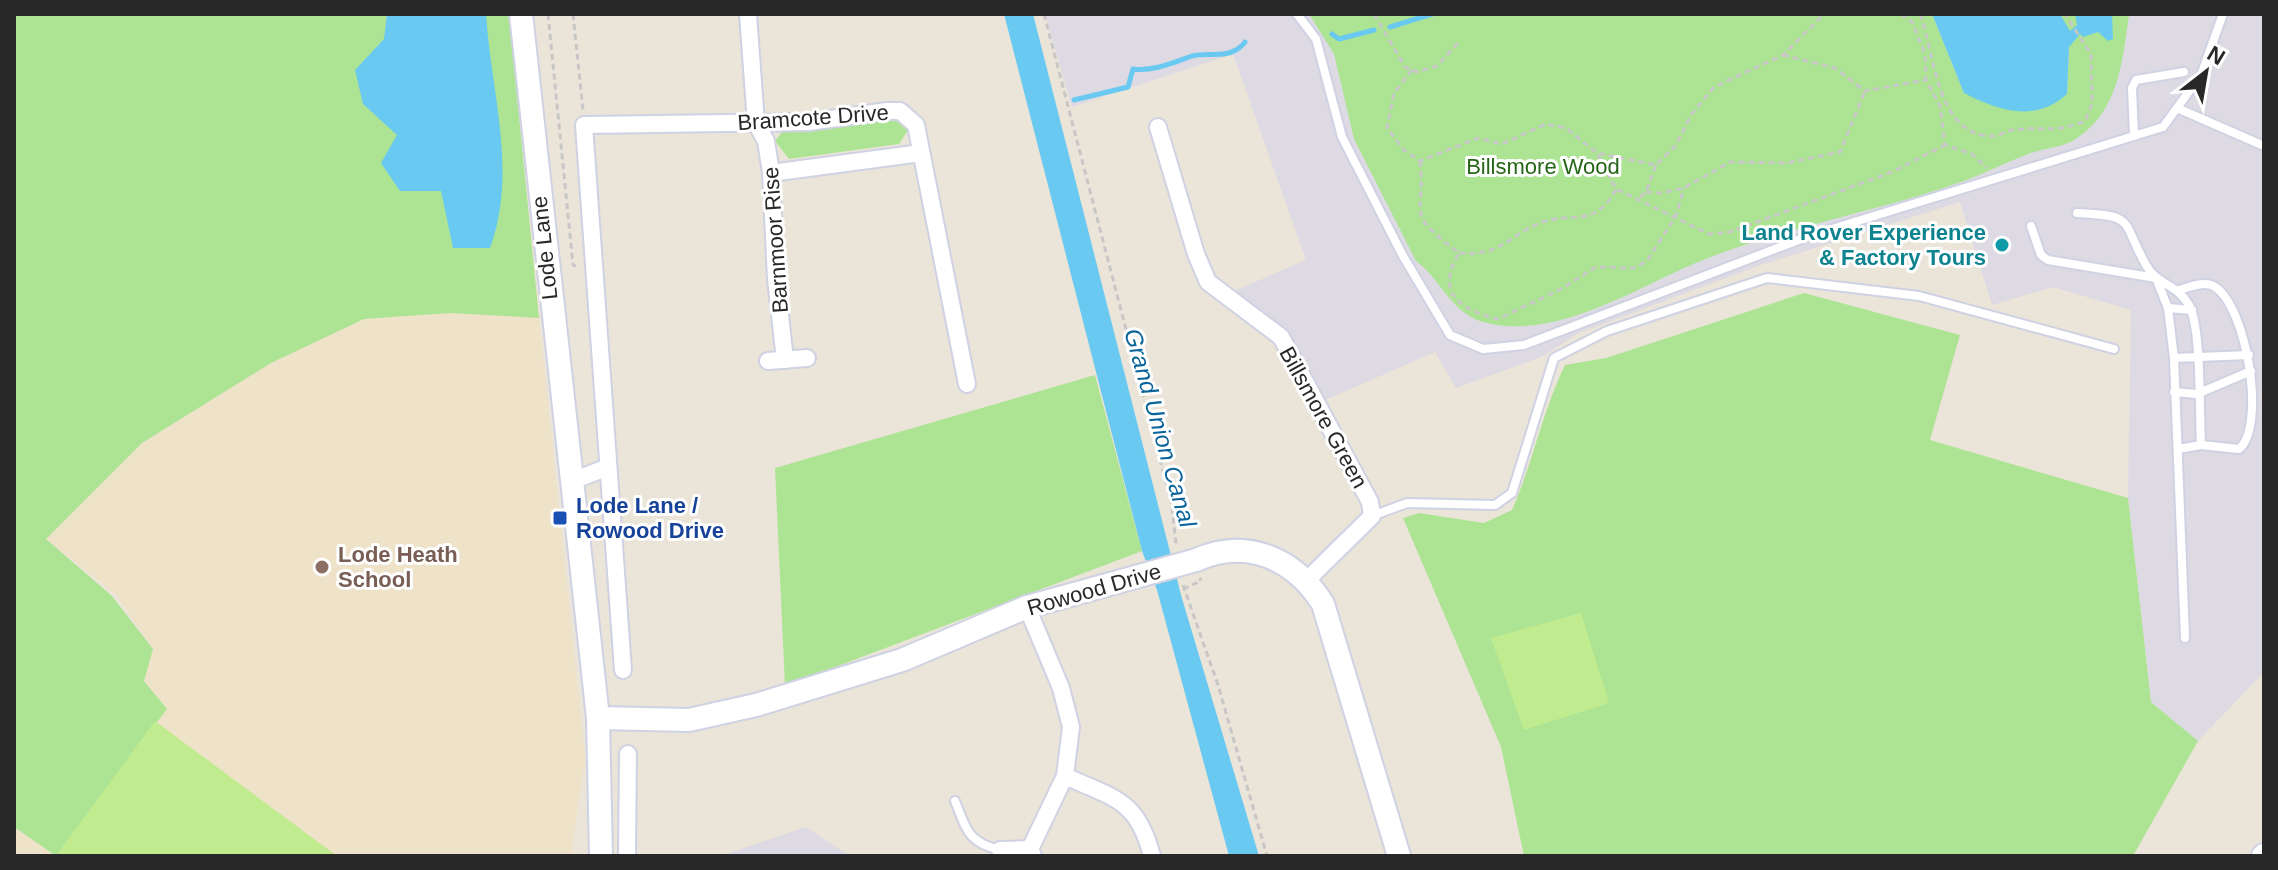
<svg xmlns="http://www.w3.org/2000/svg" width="2278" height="870" viewBox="0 0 2278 870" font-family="Arial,sans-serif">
<rect width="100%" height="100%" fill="#ebe4d9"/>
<g fill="#dddae3">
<polygon points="1045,14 2264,14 2264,672 2198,741 2151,703 2128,498 2131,310 2053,287 1992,305 1960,202 1758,266 1579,333 1541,357 1456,388 1435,352 1307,408 1275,343 1216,299 1306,260 1233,54 1072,107"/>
<polygon points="806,827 850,856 720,856"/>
</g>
<g fill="#eee2c8">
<polygon points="450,313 539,318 585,757 571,856 56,856 167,709 144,681 153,649 115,594 46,539 142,443 271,363 364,319"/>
<polygon points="14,827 55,856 14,856"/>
</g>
<g fill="#ade494">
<polygon points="14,14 509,14 539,318 450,313 364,319 271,363 142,443 46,539 112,596 153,649 144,681 167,709 56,856 14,827"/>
<path d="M1309 14H1932L1964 93 2067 94 2069 51 2060 14H2129C2123 58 2119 111 2077 138 2064 148 2041 148 2026 155 2005 163 1985 173 1964 181 1877 212 1784 227 1698 262 1636 288 1557 340 1487 323 1451 315 1442 280 1416 261L1354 139 1334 54Z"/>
<polygon points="894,116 908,130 899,144 789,159 775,141 785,128"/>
<path d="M1804 293 1960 335 1930 440 2128 498 2151 702 2198 741 2133 856H1524L1501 747 1403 518 1419 513 1484 523 1512 510C1533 463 1542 412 1565 365L1606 358Z"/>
<polygon points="1095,375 1142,551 785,686 775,468"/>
</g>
<g fill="#c1eb8f">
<polygon points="1581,613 1609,703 1524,730 1491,638"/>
<polygon points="155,721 337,856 56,856"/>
</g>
<g fill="#69c9f1">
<path d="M387 14H486C491 93 518 172 490 248H453L441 191H400L381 163 397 135 363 104 355 70 384 39Z"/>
<polygon points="1004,14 1033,14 1181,595 1259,856 1229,856 1157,590 1142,551"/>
<path d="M1932 14H2060L2070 31 2077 25 2075 14H2112L2113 39 2108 41 2098 32 2083 37 2080 34 2069 47 2067 94C2035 123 1999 111 1964 93Z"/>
</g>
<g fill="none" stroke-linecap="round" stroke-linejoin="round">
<g stroke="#69c9f1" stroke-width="5">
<polyline points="1390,27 1432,14"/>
<polyline points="1332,34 1339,39 1374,30"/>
<path d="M1074 100 1128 87 1133 69C1152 72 1175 62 1192 56 1206 52 1223 58 1236 50 1238 49 1244 44 1245 42"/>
</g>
<g stroke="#ced2e2" stroke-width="12">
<g id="lane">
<polyline points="1297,14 1316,39 1342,137 1403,256 1450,335 1483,349 1524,345 1809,236 2163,127 2201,75 2223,14"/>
<polyline points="2177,108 2264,146"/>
<polyline points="2134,136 2132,88 2136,80 2184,72"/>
<path d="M2077 213C2137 216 2120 219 2146 265 2157 285 2176 283 2189 305 2202 329 2199 414 2201 445L2239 449C2267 426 2246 306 2215 287 2205 280 2190 287 2179 290"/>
<polyline points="2031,226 2041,255 2048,260 2156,278 2168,308 2174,358 2185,638"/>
<polyline points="2168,308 2192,310"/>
<polyline points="2174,358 2249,355"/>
<polyline points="2174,392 2197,394 2251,371"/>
<polyline points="2178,449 2201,445"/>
<polyline points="1372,516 1407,503 1495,505 1512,493 1554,358 1607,331 1767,278 1919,296 2114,349"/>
<path d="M955 801C967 830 967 842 1000 850"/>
</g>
</g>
<g stroke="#ced2e2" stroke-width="20">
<g id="street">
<polyline points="748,14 756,123 766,141 771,173 776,279 785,360"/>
<polyline points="1158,127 1196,254 1208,282 1281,337 1370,502 1372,516 1307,580"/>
<polyline points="771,173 921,153"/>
<polyline points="768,361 807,358"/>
<polyline points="570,482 608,467"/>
<path d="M1027 607 1061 688 1071 727 1065 776C1115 799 1137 799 1152 856"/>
<polyline points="623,670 584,125 809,122 887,111 900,111 916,125 967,384"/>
<polyline points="1030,849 1065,776"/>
<polyline points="1000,850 1030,849 1033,856"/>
<polyline points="627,856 628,754"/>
</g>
</g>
<g stroke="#ced2e2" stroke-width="26">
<g id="secondary">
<polyline points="521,14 598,718 601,856"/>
<path d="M1196 560C1247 537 1295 559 1323 604L1399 856"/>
<polyline points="598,718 689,720 756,705 902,660 1027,607 1139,576"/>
<polyline points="2263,856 2264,855"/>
</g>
</g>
<g stroke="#c7c7c7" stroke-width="3" stroke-dasharray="6 4" stroke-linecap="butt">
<polyline points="548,14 573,265 576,266"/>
<polyline points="573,14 583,110"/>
<polyline points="1044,14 1172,506 1176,545"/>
<polyline points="1374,14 1405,67 1417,72 1437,66 1459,42"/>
<polyline points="1901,14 1912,22 1925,54 1926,80 1940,106 1945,145 1972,154 1987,168"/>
<path d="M1920 14C1935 53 1936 138 1994 136 2000 136 2006 131 2012 130 2041 126 2054 134 2085 121L2092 104 2091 54 2065 14"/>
<polyline points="1783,55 1835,68 1865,91 1925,80"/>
<polyline points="1412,70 1394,93 1387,128 1404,150 1420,161 1478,138 1502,144 1546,124 1566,128 1597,153 1656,165 1676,145 1691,115 1714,87 1783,55 1824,14"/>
<polyline points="1598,155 1616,189 1709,234 1730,232 1892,172 1945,145"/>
<path d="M1420 161C1426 219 1403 211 1459 253 1435 293 1459 309 1498 319L1561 289 1596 267 1634 268 1647 261 1676 216 1684 188"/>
<polyline points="1646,192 1662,193 1684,188 1730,162 1787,163 1840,152 1865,91"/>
<polyline points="1640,197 1646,192 1656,165"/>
<path d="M1459 253C1500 257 1508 236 1540 223 1571 211 1596 229 1616 189"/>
<polyline points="1183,585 1218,685 1267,856"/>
<polyline points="1183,589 1201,581 1200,578"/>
</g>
<use href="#lane" stroke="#fff" stroke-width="8"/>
<use href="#street" stroke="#fff" stroke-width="16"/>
<use href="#secondary" stroke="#fff" stroke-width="22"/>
<g stroke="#ced2e2" stroke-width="26" stroke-linecap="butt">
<polyline id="secondary-bridge" points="1139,576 1196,560"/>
</g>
<use href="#secondary-bridge" stroke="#fff" stroke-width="22"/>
</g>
<circle fill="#0f9aa8" stroke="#fff" stroke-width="3" cx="2002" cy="245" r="8"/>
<rect fill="#1a4fb4" stroke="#fff" stroke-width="3" x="552" y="510" width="16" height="16" rx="4"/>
<circle fill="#8d6e63" stroke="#fff" stroke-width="3" cx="322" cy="567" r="8"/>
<g text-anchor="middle" stroke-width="6" stroke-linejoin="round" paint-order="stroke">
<g font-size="22" fill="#282828" stroke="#fff">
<text transform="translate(813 117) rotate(-4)" y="8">Bramcote Drive</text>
<text transform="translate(775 240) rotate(-94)" y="8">Barnmoor Rise</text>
<text transform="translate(544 248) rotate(-96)" y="8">Lode Lane</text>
<text transform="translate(1324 417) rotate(61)" y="8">Billsmore Green</text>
<text transform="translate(1094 589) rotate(-16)" y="8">Rowood Drive</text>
</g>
<g font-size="22" fill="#266618" stroke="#fff">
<text x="1543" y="174">Billsmore Wood</text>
</g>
<g font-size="22" font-weight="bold" fill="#0d838f" stroke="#fff" text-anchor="end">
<text x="1986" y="240">Land Rover Experience<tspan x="1986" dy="25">&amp; Factory Tours</tspan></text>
</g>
<g font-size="22" font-weight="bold" fill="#164399" stroke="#fff" text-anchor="start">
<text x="576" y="513">Lode Lane /<tspan x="576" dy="25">Rowood Drive</tspan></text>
</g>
<g font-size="22" font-weight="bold" fill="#785e54" stroke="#fff" text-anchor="start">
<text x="338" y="562">Lode Heath<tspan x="338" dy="25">School</tspan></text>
</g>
<g font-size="24" font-style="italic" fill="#0a649a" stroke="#fff">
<text transform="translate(1160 428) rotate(74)" y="8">Grand Union Canal</text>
</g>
</g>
<rect width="2278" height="870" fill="none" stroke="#282828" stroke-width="32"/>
<g transform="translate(2206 72) rotate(31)" stroke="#ffffff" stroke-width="6" paint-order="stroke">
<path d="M0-6L14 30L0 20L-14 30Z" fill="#282828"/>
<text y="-12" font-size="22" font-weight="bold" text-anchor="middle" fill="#282828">N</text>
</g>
</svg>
